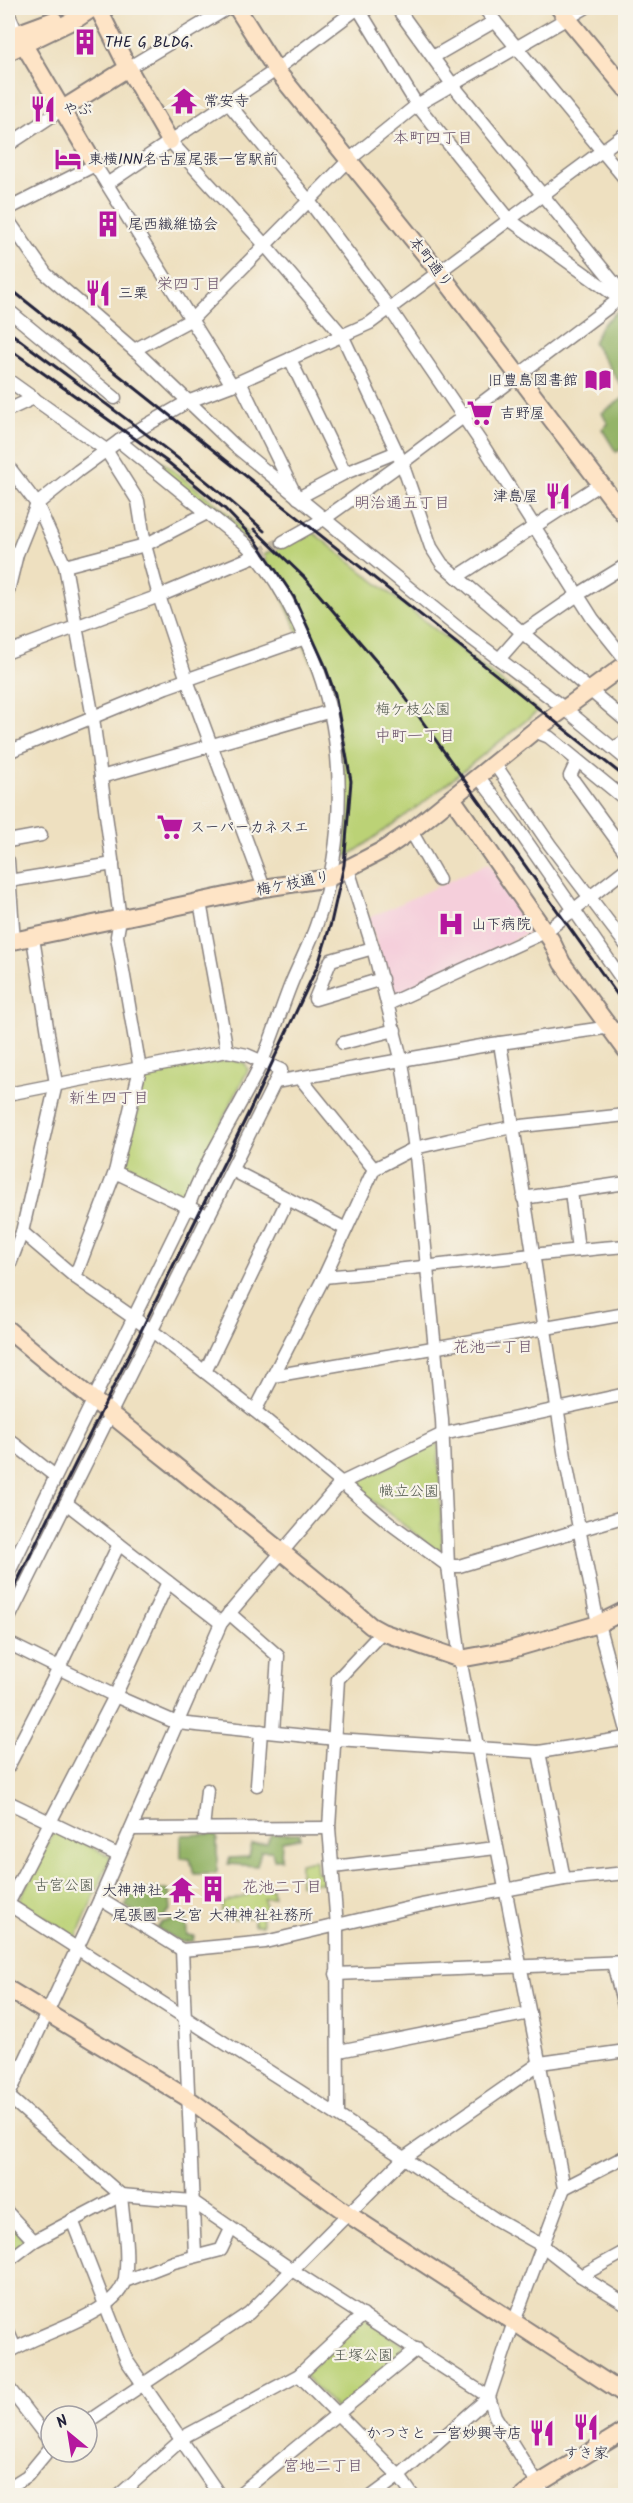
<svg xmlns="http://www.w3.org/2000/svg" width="633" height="2503" viewBox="0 0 633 2503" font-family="Kalam,'Klee One',sans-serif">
<rect width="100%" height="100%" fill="#f7f3e8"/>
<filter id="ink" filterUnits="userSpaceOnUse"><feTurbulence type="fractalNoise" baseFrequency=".0167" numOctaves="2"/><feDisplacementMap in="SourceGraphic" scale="12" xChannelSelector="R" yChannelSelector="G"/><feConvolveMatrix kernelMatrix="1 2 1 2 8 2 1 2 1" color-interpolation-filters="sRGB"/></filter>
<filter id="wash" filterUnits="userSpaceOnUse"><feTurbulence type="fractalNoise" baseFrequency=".008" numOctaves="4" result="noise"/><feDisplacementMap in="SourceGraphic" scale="24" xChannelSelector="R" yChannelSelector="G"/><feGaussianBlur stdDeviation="1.35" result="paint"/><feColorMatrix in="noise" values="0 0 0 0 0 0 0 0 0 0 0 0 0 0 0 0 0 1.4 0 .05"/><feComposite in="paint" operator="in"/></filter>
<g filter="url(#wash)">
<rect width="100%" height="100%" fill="#eee0c0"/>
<polygon fill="#f5cfdb" points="488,863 535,930 392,997 369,918"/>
<g fill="#bbd276" stroke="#6e7a58" stroke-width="1.5">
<polygon points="141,445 223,509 248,535 246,540 136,451"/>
<polygon points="310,530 538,711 424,802 354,852 340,859 345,778 336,716 263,555"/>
<polygon points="230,1060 245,1063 248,1070 183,1196 124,1171 143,1084 156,1073"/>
<polygon points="438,1443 442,1544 441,1549 437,1551 351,1484"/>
<polygon points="55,1829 111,1857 76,1938 19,1901"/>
<polygon points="314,1860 316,1861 317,1872 327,1873 328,1882 302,1885 300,1884 300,1863"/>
<polygon points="272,1888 273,1897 264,1898 265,1909 261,1910 262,1925 254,1925 253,1917 222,1920 222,1903 246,1896 253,1890"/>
<polygon points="8,2218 24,2239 23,2245 8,2255"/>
<polygon points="364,2318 411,2350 338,2411 304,2375"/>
</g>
<g fill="#94b467" stroke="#5b6b51" stroke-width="1.5">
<polygon points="623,306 625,307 625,391 593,343 601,326"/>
<polygon points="625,397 625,448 616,452 602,429 608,424 602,413"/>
<polygon points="300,1833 300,1838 282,1841 281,1859 274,1859 272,1851 261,1851 257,1866 228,1864 230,1858 249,1857 252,1844 267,1843 271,1834"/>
<polygon points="214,1834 217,1837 217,1872 214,1874 194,1874 190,1859 181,1858 181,1837 183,1835"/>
<path d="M157 1888 169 1891 171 1909C167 1916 159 1920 152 1924L125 1906 131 1894Z"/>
<polygon points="186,1919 187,1935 194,1936 193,1941 181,1942 157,1928 163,1922"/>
</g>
</g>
<g filter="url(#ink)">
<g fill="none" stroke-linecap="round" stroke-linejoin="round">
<polyline stroke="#c5baa5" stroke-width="12" stroke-dasharray="12 6" stroke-linecap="butt" points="257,555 283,542"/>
<g stroke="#88817e" stroke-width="15">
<g id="street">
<polyline points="358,8 417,105 510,220 624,302"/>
<polyline points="397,8 452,84 624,295"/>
<polyline points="484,8 626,180"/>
<polyline points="8,13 17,33"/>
<polyline points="433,57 495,21"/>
<polyline points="128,68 228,8"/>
<polyline points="228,103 309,201 390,309 482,444 593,619 626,660"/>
<polyline points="170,141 265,245 342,335 402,463 431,547 442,564 626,721"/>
<polyline points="8,145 61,110"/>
<polyline points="107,184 270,74 358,8"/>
<polyline points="8,209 95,165 232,385"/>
<polyline points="8,220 46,274 140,355 234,445 463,632 564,708 626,759"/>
<polyline points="8,310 115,398"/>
<polyline points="134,350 192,319 350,159 417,105 585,8"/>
<polyline points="290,359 345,473"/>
<polyline points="8,380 106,450 138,501 145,545 159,596 187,680 264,888"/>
<polyline points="240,382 295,494"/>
<polyline points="8,410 34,398"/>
<polyline points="8,466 37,504 65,566 93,718 120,919 117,936 140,1069 115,1172 75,1277"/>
<polyline points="298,498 345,473 397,452"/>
<polyline points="283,542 324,519 402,463 626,294"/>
<polyline points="65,566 145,545 207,513"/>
<polyline points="457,577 600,484"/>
<polyline points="8,591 17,554 37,504 78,471 119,441 187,402 232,385 370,323 626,133"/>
<polyline points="8,652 159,596 257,555"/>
<polyline points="499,659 521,634 579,594 626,565"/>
<polyline points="534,731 549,737 626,800"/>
<polyline points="613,748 626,741"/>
<polyline points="8,752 166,687 305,638"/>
<polyline points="577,761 570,776 626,853"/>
<polyline points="494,763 550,845 626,945"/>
<polyline points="478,776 513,822 626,985"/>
<polyline points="101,777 331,711"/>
<polyline points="411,831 439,880"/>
<polyline points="8,841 41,835"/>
<polyline points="8,861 14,941"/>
<polyline points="348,869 373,948 402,1062 416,1156 442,1420 448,1566 460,1659 564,2188 514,2322 489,2397 495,2416 545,2496"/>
<polyline points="9,881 113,864"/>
<polyline points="200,902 227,1051"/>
<polyline points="373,948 331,960 315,999 382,979"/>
<polyline points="388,1004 545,932 626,869"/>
<polyline points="343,1043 395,1030"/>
<polyline points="500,1043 565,1457 598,1624 626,1727"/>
<polyline points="301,1079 374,1169"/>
<polyline points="275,1082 493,1044 604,1028 614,1032 626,1025"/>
<polyline points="8,1094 227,1051 247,1055 281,1070 8,1620"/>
<polyline points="232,1170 346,1229"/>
<polyline points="115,1172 209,1217"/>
<polyline points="571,1191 578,1250"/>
<polyline points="523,1198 626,1183"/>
<polyline points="22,1232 75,1277 151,1330 255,1411 391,1524 448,1566 459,1566 626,1516"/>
<polyline points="8,1269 22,1232 56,1084 33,938"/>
<path d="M324 1277C425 1268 525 1254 626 1246"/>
<polyline points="205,1372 288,1199"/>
<polyline points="273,1376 626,1314"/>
<polyline points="255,1411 324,1277 374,1169 415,1148 449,1140 512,1127 626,1115"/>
<polyline points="8,1439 55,1476"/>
<polyline points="66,1503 221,1623"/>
<path d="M8 1574 188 1207C207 1155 239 1111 262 1061 273 1036 281 1009 291 984 299 964 309 946 316 926 347 839 347 739 312 654 295 615 275 571 243 542L119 441"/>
<polyline points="168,1582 115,1696 8,1904 404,2158 495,2219 543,2246 581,2276 626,2304"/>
<polyline points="229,1613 278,1656 273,1732"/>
<polyline points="8,1643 115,1696 177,1723 336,1739 539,1752 626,1738"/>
<polyline points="539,1752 564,1879"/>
<polyline points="8,1767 59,1668 119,1544"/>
<polyline points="257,1785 261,1731"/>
<polyline points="8,1802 118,1855"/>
<polyline points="131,1829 329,1828"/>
<polyline points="203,1829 207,1790"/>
<polyline points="333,1867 496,1848"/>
<polyline points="100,1899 182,1950 265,1942 422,1905 564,1879 626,1873"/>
<polyline points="182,1950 195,2255"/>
<polyline points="613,1963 626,2014"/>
<polyline points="336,1974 626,1962"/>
<polyline points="339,2051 530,2013"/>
<polyline points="8,2096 121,2195 192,2201 292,2270 489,2397 399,2476 372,2496"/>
<polyline points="8,2097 100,1899 221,1623 341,1483 443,1434 626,1394"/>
<polyline points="338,2115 337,1926 329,1828 338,1679 382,1632"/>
<polyline points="564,2188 626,2156"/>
<polyline points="8,2213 34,2241"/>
<polyline points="72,2220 127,2361 220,2496"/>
<path d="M8 2261 34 2241 121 2195C123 2221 129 2252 125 2278 119 2315 36 2333 8 2353"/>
<polyline points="581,2276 626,2251"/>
<polyline points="125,2281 174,2262 221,2250 231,2229"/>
<polyline points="8,2332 15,2348"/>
<polyline points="299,2375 399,2476 413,2496"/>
<polyline points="8,2387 51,2443"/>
<polyline points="87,2422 249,2313 404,2158 540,2063 626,2051"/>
<polyline points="8,2488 27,2476 51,2447"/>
<polyline points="118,2496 187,2435 299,2375 363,2315"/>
<polyline points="237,2496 417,2349"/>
</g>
</g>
<g stroke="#88817e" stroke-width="20">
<g id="secondary">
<polyline points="98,8 128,68 170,141"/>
<polyline points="237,8 276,70 440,273 626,517"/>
<polyline points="559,8 626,89"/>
<polyline points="8,37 54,20"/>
<polyline points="24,45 95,165"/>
<polyline points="8,52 78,18 93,8"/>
<polyline points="61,110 128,68"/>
<polyline points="452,798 551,940 562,963 626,1050"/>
<polyline points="8,942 264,888 329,878 383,850 411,831 534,731 626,664"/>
<path d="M8 1330C128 1430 252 1525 371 1626L382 1632 460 1659 509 1650 598 1624 626 1610"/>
<polyline points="8,1989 186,2097 348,2214 626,2395"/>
<polyline points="523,2496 538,2484 626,2430"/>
</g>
</g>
<use href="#street" stroke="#fff" stroke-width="12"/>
<use href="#secondary" stroke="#fee4c6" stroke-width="16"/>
<g stroke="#22223b" stroke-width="3">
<polyline points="8,287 626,778"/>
<path d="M8 331C94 397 184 457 264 531"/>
<polyline points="8,348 169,463 225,509 256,541 294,597 324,663 335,694 351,781 344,865 331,923 318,965 249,1112 8,1600"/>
<polyline points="254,529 304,577 395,683 626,1007"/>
</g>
</g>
</g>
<defs>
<g id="building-bare" transform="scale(2.07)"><path d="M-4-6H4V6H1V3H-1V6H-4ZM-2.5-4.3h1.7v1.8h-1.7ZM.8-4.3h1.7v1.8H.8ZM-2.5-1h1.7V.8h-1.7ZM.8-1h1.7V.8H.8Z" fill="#b5179e" stroke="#f7f3e8" stroke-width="2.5" paint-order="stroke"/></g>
<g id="temple-bare" transform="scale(2.07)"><path d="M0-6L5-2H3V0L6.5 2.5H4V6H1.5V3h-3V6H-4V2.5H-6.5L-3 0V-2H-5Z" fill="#b5179e" stroke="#f7f3e8" stroke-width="2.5" paint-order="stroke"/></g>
<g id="restaurant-bare" transform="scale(2.07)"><path d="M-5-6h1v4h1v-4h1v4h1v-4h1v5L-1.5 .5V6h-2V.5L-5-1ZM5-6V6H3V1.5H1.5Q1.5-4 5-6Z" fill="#b5179e" stroke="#f7f3e8" stroke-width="2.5" paint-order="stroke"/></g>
<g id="hotel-bare" transform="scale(2.07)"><path d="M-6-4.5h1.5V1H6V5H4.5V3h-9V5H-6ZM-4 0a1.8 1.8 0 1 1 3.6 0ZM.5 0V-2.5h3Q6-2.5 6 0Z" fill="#b5179e" stroke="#f7f3e8" stroke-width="2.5" paint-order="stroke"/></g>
<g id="library-bare" transform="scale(2.07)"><path d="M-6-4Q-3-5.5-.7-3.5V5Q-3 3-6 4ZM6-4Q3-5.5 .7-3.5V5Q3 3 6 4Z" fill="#b5179e" stroke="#f7f3e8" stroke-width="2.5" paint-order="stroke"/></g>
<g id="supermarket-bare" transform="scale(2.07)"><path d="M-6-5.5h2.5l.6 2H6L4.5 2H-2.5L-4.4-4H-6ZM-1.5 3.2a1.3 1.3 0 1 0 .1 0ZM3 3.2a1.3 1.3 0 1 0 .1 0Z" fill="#b5179e" stroke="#f7f3e8" stroke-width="2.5" paint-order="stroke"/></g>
<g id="hospital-bare" transform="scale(2.07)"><path d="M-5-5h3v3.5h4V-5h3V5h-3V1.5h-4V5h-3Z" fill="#b5179e" stroke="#f7f3e8" stroke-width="2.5" paint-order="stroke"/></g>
</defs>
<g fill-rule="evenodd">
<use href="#building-bare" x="85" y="42"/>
<use href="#temple-bare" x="184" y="101"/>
<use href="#restaurant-bare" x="43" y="109"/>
<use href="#hotel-bare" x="68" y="159"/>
<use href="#building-bare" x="108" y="224"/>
<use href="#restaurant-bare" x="98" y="293"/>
<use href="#library-bare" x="598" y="380"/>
<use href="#supermarket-bare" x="480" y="413"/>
<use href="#restaurant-bare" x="558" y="496"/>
<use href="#supermarket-bare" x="170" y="827"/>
<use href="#hospital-bare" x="451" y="924"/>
<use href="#building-bare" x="213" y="1889"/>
<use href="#temple-bare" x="182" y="1890"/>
<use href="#restaurant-bare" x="586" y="2427"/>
<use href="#restaurant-bare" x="542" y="2433"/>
</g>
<g text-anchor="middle" stroke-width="4.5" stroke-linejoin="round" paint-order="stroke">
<g font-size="15" fill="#22223b" stroke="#f7f3e8" text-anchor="start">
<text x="105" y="47">THE G BLDG.</text>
<text x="204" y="106">常安寺</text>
<text x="63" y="114">やぶ</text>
<text x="88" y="164">東横INN名古屋尾張一宮駅前</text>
<text x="128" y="229">尾西繊維協会</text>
<text x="118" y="298">三栗</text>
<text x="578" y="385" text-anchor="end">旧豊島図書館</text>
<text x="500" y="418">吉野屋</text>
<text x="538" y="501" text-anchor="end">津島屋</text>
<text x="190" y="832">スーパーカネスエ</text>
<text x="471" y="929">山下病院</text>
<text x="162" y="1895" text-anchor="end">大神神社</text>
<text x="213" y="1920" text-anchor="middle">尾張國一之宮 大神神社社務所</text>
<text x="522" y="2438" text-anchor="end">かつさと 一宮妙興寺店</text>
<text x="586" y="2458" text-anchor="middle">すき家</text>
</g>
<g font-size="15" fill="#22223b" stroke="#f7f3e8">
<text transform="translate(431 262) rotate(52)" y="5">本町通り</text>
<text transform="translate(293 883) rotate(-11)" y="5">梅ケ枝通り</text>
</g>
<g font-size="15" fill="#50574d" stroke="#f7f3e8">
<text x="413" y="714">梅ケ枝公園</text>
<text x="409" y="1496">幟立公園</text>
<text x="64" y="1890">古宮公園</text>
<text x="363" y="2360">王塚公園</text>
</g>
<g font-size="16" fill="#6b536b" stroke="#f7f3e8">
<text x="433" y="143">本町四丁目</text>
<text x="189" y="289">栄四丁目</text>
<text x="402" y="508">明治通五丁目</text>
<text x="415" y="741">中町一丁目</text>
<text x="109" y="1103">新生四丁目</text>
<text x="493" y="1352">花池一丁目</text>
<text x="282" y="1892">花池二丁目</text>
<text x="323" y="2471">宮地二丁目</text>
</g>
</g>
<rect width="633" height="2503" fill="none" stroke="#f7f3e8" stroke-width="30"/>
<g transform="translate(69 2434) rotate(330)"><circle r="28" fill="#f7f3e8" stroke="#a29fa3" stroke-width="1.5"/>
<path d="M0-4.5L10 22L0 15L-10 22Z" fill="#b5179e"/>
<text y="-9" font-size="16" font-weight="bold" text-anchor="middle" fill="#22223b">N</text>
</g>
</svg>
